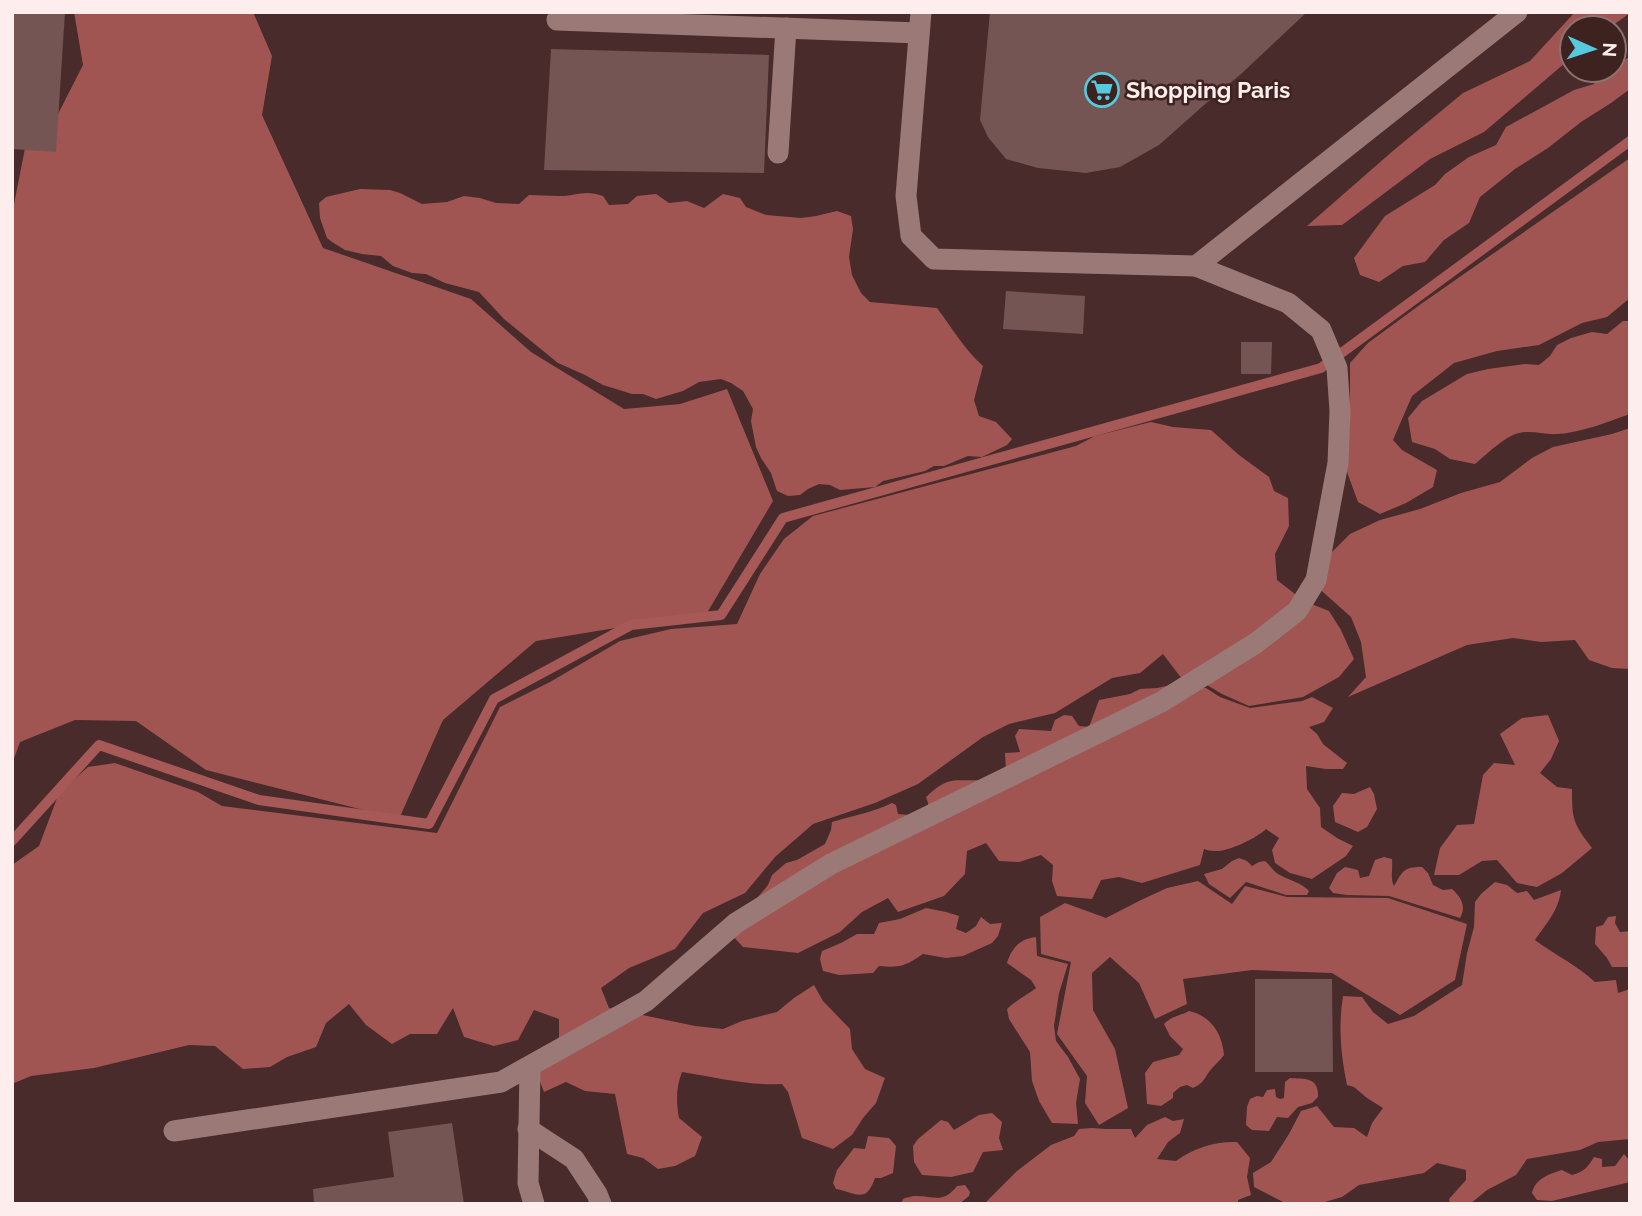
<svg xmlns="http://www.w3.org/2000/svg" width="1642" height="1216" viewBox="0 0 1642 1216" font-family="Raleway,sans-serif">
<rect width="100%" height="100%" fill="#482b2a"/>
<g fill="#a15552">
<polygon points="74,12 253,12 272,56 262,115 323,248 471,299 531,352 624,409 680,404 727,389 773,501 707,613 536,641 443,720 399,819 206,770 136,721 75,720 20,742 12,764 12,214 32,113 57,116 83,65"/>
<polygon points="1575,12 1630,13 1609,28 1572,28 1572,57 1484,132 1430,159 1342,225 1307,226 1394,150 1463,93 1530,61"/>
<polygon points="1630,57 1630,89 1611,103 1581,122 1548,148 1515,169 1480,197 1469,223 1444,240 1425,262 1403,266 1379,282 1360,275 1354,258 1385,216 1435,185 1445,174 1469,157 1496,145 1506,127 1574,90 1594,84 1601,70 1614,70 1614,64"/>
<polygon points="1630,158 1630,298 1607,317 1582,323 1539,345 1497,351 1454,363 1412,396 1393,440 1402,450 1437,470 1433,487 1406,503 1380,514 1358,502 1347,472 1350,405 1350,363 1368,343 1421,304"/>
<path d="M360 189 390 190 400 193 422 204 447 202 464 196 480 198 496 203 519 204 529 195C539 195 549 196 558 196 577 196 585 189 603 196L609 205 628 204 637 196 656 194 669 203 687 201 704 208 723 194 740 198 746 207 766 215 801 218 816 216 837 211 851 216 853 229 849 257 852 275 861 293 870 302 937 308C952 328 965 350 983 366L974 400 979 416 996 422 1012 439 1007 445 982 457 968 456 944 466H934L925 471 883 481 875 487 840 490 830 485 819 484 808 489 800 495 788 496 777 491 771 473 761 458 756 447 751 421 753 409 743 391 731 383 721 379 699 382 683 391 656 399 643 394H632L603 385 585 375 558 363 504 319 479 292 445 283 426 274 412 273 393 266 381 256 362 254 345 250 332 242 327 238 320 218 319 203 326 197Z"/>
<path d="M1623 321H1630V414C1608 422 1580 433 1557 434 1544 435 1532 430 1519 433 1505 436 1486 455 1475 464L1450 459 1435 449 1412 442 1408 418 1422 401 1467 374 1488 369 1525 364 1539 365 1550 356 1557 345 1571 338 1592 332 1607 334Z"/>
<path d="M1151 422 1173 427 1211 430 1239 455 1269 477 1274 491 1288 498 1289 526 1275 554 1277 580 1304 601 1329 611 1341 630 1354 659 1339 677 1303 697 1249 706 1222 694 1207 685 1182 679 1163 654 1140 673 1112 678 1055 713 1009 724 983 737 918 784 875 803 813 824 775 857 745 893 703 913 675 949 629 968 601 988 609 1008 695 1026 723 1029 742 1021 777 1012 794 998 814 985 823 1001 850 1029 852 1049 865 1069 885 1078 876 1103 863 1118 852 1135 833 1149 802 1138 788 1092 782 1084C748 1086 715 1077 682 1072 676 1087 676 1102 679 1118L702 1137 695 1156 675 1166 658 1169 643 1158 627 1154 615 1094 585 1091 566 1082 544 1092 536 1071 559 1038V1019L534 1010 518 1040 494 1046 464 1037 453 1008 437 1034H410L392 1044 366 1025 349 1004 326 1023 316 1047 287 1057 270 1067 243 1069 215 1046 189 1045 94 1068 31 1076 12 1084V865L39 846 59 793 88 767 115 763 198 792 222 806 437 833 500 707 550 682 620 641 671 629 737 624 760 574 784 539 813 516 1076 446 1095 436Z"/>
<polygon points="1630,428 1630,669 1612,668 1589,660 1575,640 1541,642 1513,638 1467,645 1348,697 1366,677 1361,642 1351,617 1315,585 1325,559 1350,534 1380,520 1420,509 1461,493 1500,482 1532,458 1553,447 1612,434"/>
<path d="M1181 683 1206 688 1220 697 1250 708 1302 701 1312 697 1333 708 1324 722 1309 727 1317 734 1323 744 1347 763 1343 769H1326L1306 766 1307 789 1320 808 1321 827 1337 838 1353 846 1346 856 1312 879 1290 873 1275 863 1272 850 1279 838 1266 829C1257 838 1228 852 1215 851 1211 851 1207 850 1204 849L1200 865 1142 883 1119 877 1101 880 1092 899 1057 896 1052 881 1053 865 1041 855 1019 862 999 861 986 843 967 851 965 874 944 896 898 912 888 898 862 912 840 932 798 953 743 947 729 932 768 885 772 875 786 863 797 860 825 844 831 830 832 822C852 816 873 812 892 803L896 805 898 814 909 815 928 808V803L926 797C950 774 955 782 985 780 992 780 999 775 1006 772L1005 753 1020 752 1015 736 1019 729 1051 731 1055 720 1064 715 1072 716 1079 726 1089 727 1099 700 1130 694 1140 689 1157 688Z"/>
<path d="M1548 715 1559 741 1551 759 1540 773 1557 787 1572 789C1572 820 1573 823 1592 848L1562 873 1537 887 1517 883 1497 860 1482 861 1459 875H1434L1440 848 1457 825 1474 824 1483 775 1494 763 1515 765 1500 734 1522 718Z"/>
<polygon points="1370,787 1374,794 1377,809 1367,827 1358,832 1335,822 1333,806 1342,793 1354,794"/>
<path d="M1384 857 1392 859C1393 868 1390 878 1394 886 1403 871 1403 867 1422 867L1428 873 1433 885 1443 890 1452 889C1461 897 1467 907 1460 918L1389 896 1347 895 1333 893 1329 888 1337 873 1345 867 1358 870 1360 878 1369 876 1375 860Z"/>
<path d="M1239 858 1247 861 1252 866 1259 862 1265 861C1270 865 1273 871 1278 874 1288 880 1301 882 1309 891L1307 895H1286L1246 882 1230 898 1209 884 1204 874 1222 869 1232 861Z"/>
<polygon points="1198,881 1232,904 1245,886 1287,897 1388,898 1467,924 1455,980 1400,1015 1332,973 1252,970 1183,979 1187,1004 1155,1019 1139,983 1110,957 1092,973 1093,1010 1115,1049 1128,1108 1099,1125 1085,1103 1087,1076 1057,1034 1071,962 1041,954 1040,917 1065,903 1106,918 1141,900 1167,888"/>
<path d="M1495 882 1507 885 1517 893 1527 891 1534 900 1561 890C1559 910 1546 924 1535 940 1555 955 1577 965 1595 982L1616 980 1618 993 1630 989V1139L1598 1142 1580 1150 1527 1159 1516 1175 1487 1190 1470 1204H1450L1449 1199 1466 1180V1170L1437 1163 1424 1173 1359 1185 1342 1197 1318 1204H1287L1254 1187 1253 1173 1271 1162 1289 1134 1301 1111 1317 1106 1334 1127 1354 1128 1367 1137 1372 1123 1383 1108 1367 1098 1354 1087 1347 1085C1341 1055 1338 1027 1343 996L1362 997 1373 1012 1388 1024 1414 1016 1462 985 1467 953 1474 927 1475 902 1481 894Z"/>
<path d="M926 908 946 912 959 916 956 929 966 933 976 926 981 917 990 924 1002 923 998 936 992 943 963 956 946 958 923 954C905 966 901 968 879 966L873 973 839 975 823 971 820 959 822 951 841 943 857 934H874L879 923 900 919Z"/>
<polygon points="1616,916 1615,923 1620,932 1630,931 1630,967 1612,967 1607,958 1595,944 1596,927 1603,925 1608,917"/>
<path d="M1036 937 1037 956 1068 964 1059 993 1054 1026 1056 1041 1068 1057 1080 1079 1076 1103 1078 1124 1052 1123 1039 1101 1032 1081 1030 1052 1009 1019 1007 1009C1016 1000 1026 996 1036 988L1031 980 1007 963C1012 947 1020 939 1036 937Z"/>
<path d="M1189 1011C1211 1016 1222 1033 1224 1055 1220 1061 1213 1066 1209 1072 1203 1081 1202 1084 1193 1088L1187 1085 1180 1087 1173 1093V1098L1161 1106 1147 1104 1145 1073 1153 1062 1179 1055 1183 1049 1170 1036 1164 1024C1173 1015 1178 1017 1189 1011Z"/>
<path d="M1290 1078C1305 1079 1319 1077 1318 1097L1312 1103 1298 1107 1288 1118 1277 1117 1269 1131 1252 1130 1246 1125 1247 1107 1250 1099 1257 1096 1263 1097 1267 1090 1275 1089 1276 1097 1280 1099 1284 1098 1285 1082Z"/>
<polygon points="992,1113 1002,1122 999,1138 1003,1150 983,1152 973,1172 951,1177 922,1175 914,1162 913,1146 918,1139 941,1120 948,1122 954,1130 979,1115"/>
<path d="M1165 1117 1173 1121 1184 1119 1180 1133 1168 1142 1157 1159 1176 1161C1193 1148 1216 1141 1237 1142L1250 1158 1247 1177 1251 1195 1238 1200V1204H984L1017 1171 1051 1145 1074 1136 1079 1129 1092 1128 1105 1129H1131L1135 1138 1147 1125Z"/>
<path d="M868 1136 889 1138 896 1146 893 1173 881 1178H875C866 1204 857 1193 836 1189L833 1183 837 1170 854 1148 865 1149Z"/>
<path d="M1624 1154 1630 1161V1182L1552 1201 1537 1200 1532 1193C1535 1179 1549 1174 1562 1170L1572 1175C1584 1172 1588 1167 1594 1157L1602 1159V1167L1615 1166Z"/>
<path d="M965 1185 970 1192 969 1196 959 1204H901L903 1199C905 1198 913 1196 914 1196 934 1195 942 1205 957 1186Z"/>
</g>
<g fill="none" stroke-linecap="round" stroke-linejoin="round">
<polyline stroke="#a65956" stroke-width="10" points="12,841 99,745 259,800 429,824 494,699 631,625 721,615 783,518 1321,368 1630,141"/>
</g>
<g fill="#745553">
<polygon points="12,12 65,12 56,152 12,149"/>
<polygon points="990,12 1307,12 1241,74 1203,106 1159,145 1120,167 1086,173 1038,168 1006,159 988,137 980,120"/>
<polygon points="551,49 769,55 764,173 544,170"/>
<polygon points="1006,291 1085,296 1083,334 1003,329"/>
<polygon points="1241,342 1272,342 1271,374 1241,374"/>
<polygon points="1255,979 1332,979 1333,1072 1255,1072"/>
<polygon points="452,1123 464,1204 314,1204 313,1189 394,1177 388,1132"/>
</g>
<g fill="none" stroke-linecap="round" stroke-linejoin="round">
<g stroke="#9b7977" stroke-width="21">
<polyline points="921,12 906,196 911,236 934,259 1196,266 1517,12"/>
<polyline points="557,20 919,33"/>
<polyline points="778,153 786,28"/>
<polyline points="530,1067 528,1183 534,1204"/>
<polyline points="528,1129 574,1159 597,1194 601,1204"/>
<polyline points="174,1131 501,1082 646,1001 736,923 831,864 1161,702 1256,643 1297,611 1316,580 1338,463 1340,411 1337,368 1321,330 1288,303 1196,266"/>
</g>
</g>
<defs>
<g id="supermarket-ring" transform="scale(1.75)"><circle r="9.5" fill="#3d2220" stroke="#55cadf" stroke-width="1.5"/><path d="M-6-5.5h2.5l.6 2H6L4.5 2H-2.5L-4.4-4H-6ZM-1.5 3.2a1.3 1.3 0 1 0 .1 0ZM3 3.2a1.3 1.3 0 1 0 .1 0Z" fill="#55cadf"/></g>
</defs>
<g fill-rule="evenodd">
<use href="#supermarket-ring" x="1102" y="90"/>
</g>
<g text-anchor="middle" stroke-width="5" stroke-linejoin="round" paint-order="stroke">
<g font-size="23" font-weight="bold" fill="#fdeeed" stroke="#3d2220" text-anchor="start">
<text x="1126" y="98">Shopping Paris</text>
</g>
</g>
<rect width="1642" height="1216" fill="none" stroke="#fdeeed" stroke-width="28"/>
<g transform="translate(1593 49) rotate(93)"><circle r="33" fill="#3d2220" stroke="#8a7472" stroke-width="2"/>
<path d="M0-5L12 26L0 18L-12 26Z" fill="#55cadf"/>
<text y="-10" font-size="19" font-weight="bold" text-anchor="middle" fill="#fdeeed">N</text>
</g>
</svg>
